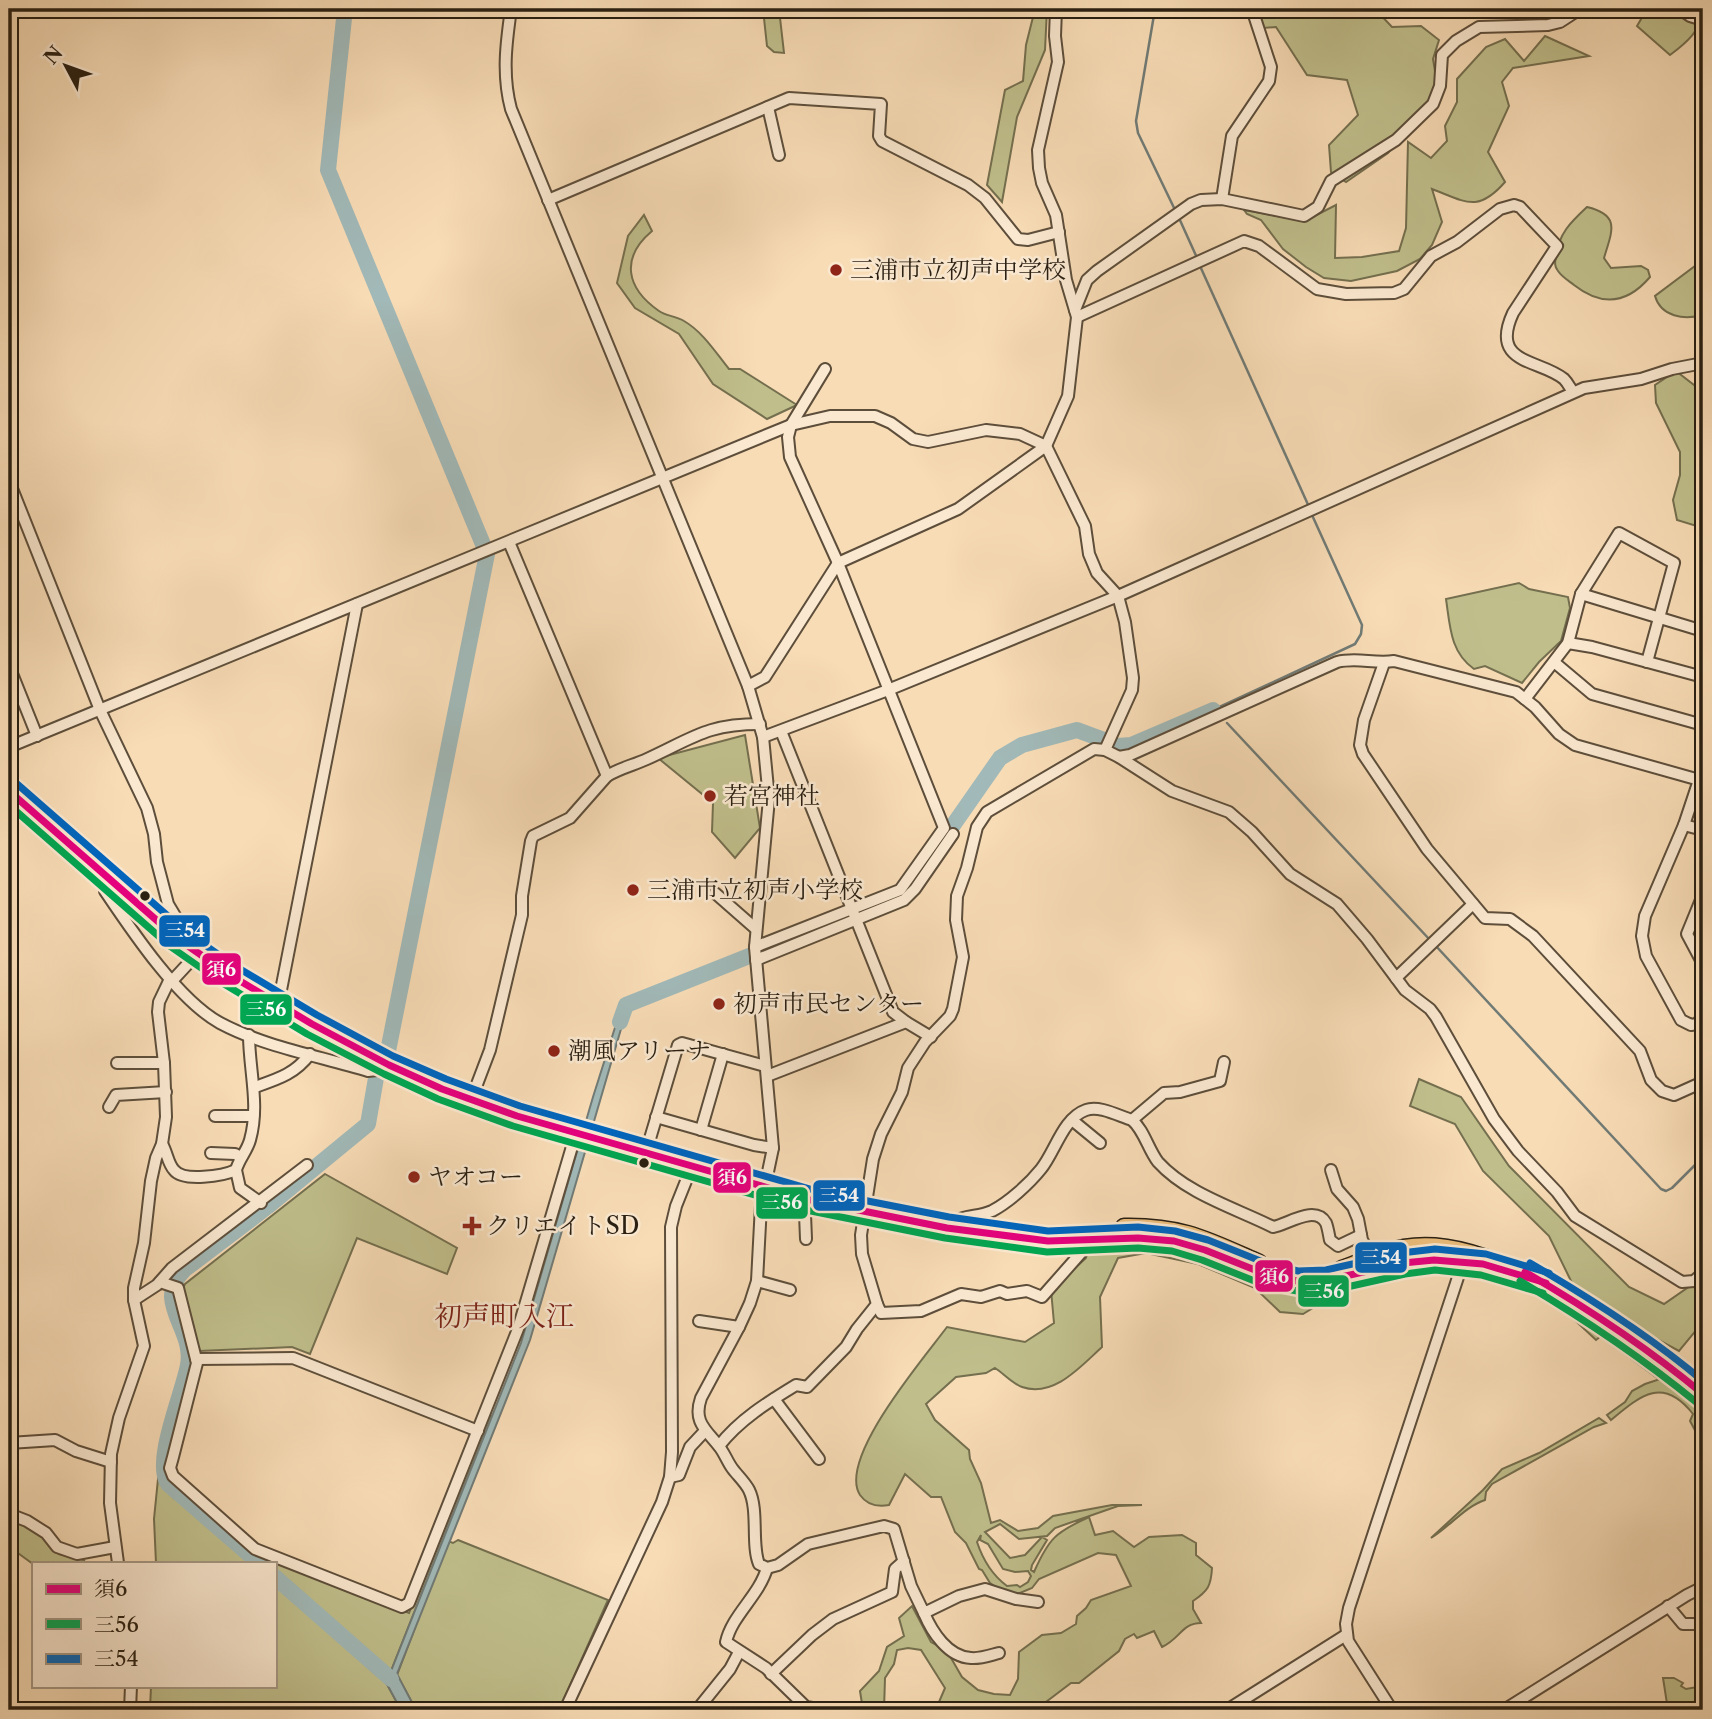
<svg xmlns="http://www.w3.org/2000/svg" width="1712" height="1719" viewBox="0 0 1712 1719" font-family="'Libre Caslon Text','Noto Serif JP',serif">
<rect width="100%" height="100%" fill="#f8dcb6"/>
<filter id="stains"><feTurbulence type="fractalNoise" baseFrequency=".00286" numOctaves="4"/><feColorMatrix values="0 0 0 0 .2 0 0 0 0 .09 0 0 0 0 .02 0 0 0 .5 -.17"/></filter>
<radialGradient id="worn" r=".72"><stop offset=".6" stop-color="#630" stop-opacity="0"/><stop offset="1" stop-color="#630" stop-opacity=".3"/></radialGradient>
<g fill="#c0bf8c" stroke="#746f4f" stroke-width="2" fill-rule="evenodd">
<polygon points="763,9 779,9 784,53 774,52 767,46"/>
<polygon points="1035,9 1047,9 1045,50 1017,117 1002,202 987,185 1005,90 1023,81 1026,45"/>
<polygon points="1258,9 1344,9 1356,14 1368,9 1375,9 1392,27 1421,26 1439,40 1433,59 1436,77 1435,97 1388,153 1346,182 1331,172 1329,145 1358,115 1347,80 1307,75 1276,27 1263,28"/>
<path d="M1647 9H1703C1703 29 1685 44 1670 55L1637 26Z"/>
<path d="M1545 36 1589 56 1513 68 1502 82 1509 106 1488 152 1505 182C1478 213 1466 202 1432 189L1442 222 1432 245 1420 259 1397 271 1351 281 1324 278 1306 267 1283 249 1261 220 1247 214 1244 210 1305 221 1336 205 1335 258 1362 257 1399 251 1406 228 1408 142 1431 158 1447 141 1445 126 1457 102V79L1486 47 1505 39 1524 61Z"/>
<path d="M1587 207C1621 215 1612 231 1604 258L1611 268 1641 266 1648 270 1650 277C1627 304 1602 307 1574 285 1569 281 1562 277 1558 271 1554 266 1555 262 1556 256 1559 233 1571 222 1587 207Z"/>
<path d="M644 215 652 231C620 258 626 288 659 311 666 316 676 316 684 321 703 332 716 353 729 369H740L797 405 767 419 713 384 679 334 635 308 617 283 628 236Z"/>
<path d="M1703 260V315C1684 320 1661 317 1655 296Z"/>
<polygon points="1676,371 1703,392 1703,528 1677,520 1673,500 1680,475 1680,452 1656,403 1655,385"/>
<path d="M1519 583 1529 589 1568 597 1570 608 1561 641 1539 662 1522 683 1485 666 1474 669C1450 652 1450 626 1446 599Z"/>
<polygon points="745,735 760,828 735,858 712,832 713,803 658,758"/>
<polygon points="1419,1079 1461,1097 1509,1166 1629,1287 1664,1304 1703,1277 1703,1322 1679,1351 1610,1314 1573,1285 1549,1236 1483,1171 1455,1124 1410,1106"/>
<polygon points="325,1174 457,1248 447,1274 357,1238 310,1354 292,1347 199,1351 182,1290 185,1284"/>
<path d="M1125 1243 1172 1249 1263 1284 1299 1290 1338 1286 1339 1292 1303 1314 1280 1312 1255 1288 1198 1264 1146 1253 1118 1258 1100 1297 1102 1347C1081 1366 1054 1398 1022 1387 1013 1384 1003 1373 995 1368L986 1373 956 1377 926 1404 935 1420 969 1450 970 1459 981 1483 991 1523 1000 1520 1018 1531 1038 1528 1053 1516 1112 1505H1142L1118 1506 1055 1528 1047 1536 1019 1539 1000 1524 985 1532 1010 1558 1025 1555 1042 1537 1047 1540 1032 1565 1031 1570 1034 1572C1049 1538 1056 1532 1089 1517L1095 1535 1113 1531 1134 1547 1149 1537 1182 1535 1196 1543V1555L1212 1568C1211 1586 1208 1591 1193 1601V1609L1201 1623C1182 1623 1180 1639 1162 1647L1154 1631 1137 1638 1134 1634 1125 1639 1119 1651 1079 1683H1071L1042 1705V1710H943L939 1702 945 1688 921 1650 908 1648 897 1650 894 1664 885 1678 884 1710H863L860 1691 879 1671 887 1647 904 1636 899 1618 912 1606 931 1642 947 1651 962 1677 978 1690 994 1694 1010 1695 1018 1679 1019 1652 1042 1635 1061 1633 1076 1624 1077 1616 1086 1608 1091 1600 1131 1586 1116 1555 1098 1553 1039 1579 1032 1588 1020 1593H1005L990 1583 982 1570 979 1569 966 1543 955 1532 941 1497H931L905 1474 889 1505C878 1507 867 1505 860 1495 837 1459 924 1358 947 1327L1025 1342 1054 1323 1051 1290 1086 1258 1088 1249ZM981 1535 980 1540 988 1544 1003 1569 1015 1572 1028 1571 1031 1576 1028 1582 1020 1587 1017 1585 1007 1586C992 1575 983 1560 977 1542Z"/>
<polygon points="1566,1306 1664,1376 1657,1378 1601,1336 1596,1340 1564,1310"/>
<path d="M1663 1378 1678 1385 1703 1412V1435L1697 1434 1690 1421 1693 1414C1663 1376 1641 1395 1611 1420L1607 1415 1625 1402 1632 1391 1645 1384Z"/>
<polygon points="489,1415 492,1416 391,1671 388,1672 275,1572 275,1563 265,1563 252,1552 409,1613"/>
<path d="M1599 1418 1606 1423 1594 1427 1492 1484 1486 1492 1485 1500C1466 1506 1449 1527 1431 1538L1483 1490 1502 1469 1539 1453Z"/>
<polygon points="159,1469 162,1482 170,1491 169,1493 174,1498 176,1496 254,1563 156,1563 154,1519"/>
<polygon points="9,1521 26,1525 44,1535 59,1554 84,1560 85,1563 33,1564 15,1551 9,1551"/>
<polygon points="458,1540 608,1600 559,1710 416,1710 397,1675 448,1541 453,1543"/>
<polygon points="275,1581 382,1675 401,1710 150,1710 151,1686 275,1686"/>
<polygon points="1674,1678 1683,1683 1681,1686 1686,1689 1697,1687 1701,1695 1686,1710 1668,1710 1663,1678"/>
</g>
<polygon fill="#a1b9b8" stroke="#717b76" stroke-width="2" points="624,1005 628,1005 530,1340 397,1674 416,1710 401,1710 382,1675 391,1671 521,1343 593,1097 618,1018"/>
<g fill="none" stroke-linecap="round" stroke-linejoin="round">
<g stroke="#717b76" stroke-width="2.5">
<polyline points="1155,9 1136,121 1138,133 1176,212"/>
<polyline points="1179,218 1198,260"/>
<polyline points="1200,266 1310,509"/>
<polyline points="1215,711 1213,710 1355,644 1361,634 1362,625 1312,515"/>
<polyline points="1227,723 1430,940"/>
<polyline points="1435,945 1661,1189 1666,1191 1672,1188 1703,1157"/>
</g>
<g stroke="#a1b9b8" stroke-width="16">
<polyline points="345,9 328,170 487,554 387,1056"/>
<polyline points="1118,746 1131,745 1213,710"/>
<polyline points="933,854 1000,758 1022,745 1077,730 1104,740"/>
<polyline points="620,1022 626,1005 845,918"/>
<path d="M259 1563 168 1484C153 1461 183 1393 188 1365 195 1329 152 1302 184 1270L267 1207 368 1124 376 1078"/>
<polyline points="275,1577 391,1679"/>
</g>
<g stroke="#5d4e3b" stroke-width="14">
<g id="minor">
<path d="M511 9C506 44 502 75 511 109L748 686 763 737 769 799 755 947 773 1148 761 1205 757 1281 750 1303 739 1327 701 1398C693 1421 705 1429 718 1445 724 1452 727 1461 732 1468 737 1475 745 1482 749 1490 759 1510 751 1545 759 1564L767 1568 778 1565 808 1544 884 1526 894 1529 911 1586 924 1613 959 1596 985 1589 1016 1599 1038 1602"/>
<polyline points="1680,9 1690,16 1703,20"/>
<polyline points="768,107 779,155"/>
<polyline points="1222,199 1232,136 1269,81 1271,67 1252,9"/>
<polyline points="548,200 789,98 881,104 879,136 882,141 968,185 985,198 1018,239 1028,240 1059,232"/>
<polyline points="1075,310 1087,280 1097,271 1191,204 1201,200 1222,199 1304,216 1318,207 1331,181 1396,140 1433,104 1440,86 1442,55 1456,41 1479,27 1548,25 1560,22 1580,9"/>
<path d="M1077 317 1244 241 1259 246 1317 289 1346 294 1394 293 1404 289 1431 256 1457 242 1500 209 1514 205 1520 207 1557 246 1513 313C1489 365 1540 359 1564 379 1568 383 1570 388 1573 392"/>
<polyline points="9,481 100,710 147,808 154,834 157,862 168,904 183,929 178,939"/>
<polyline points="509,542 607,776"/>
<polyline points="1581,594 1703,631"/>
<polyline points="1568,643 1592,647 1703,677"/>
<polyline points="1554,662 1592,694 1703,725"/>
<polyline points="1384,663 1364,720 1360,745 1363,754 1427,849 1485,918 1510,919 1533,936 1640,1051 1651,1080 1662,1091 1674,1095 1703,1082"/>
<polyline points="9,666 37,736"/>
<polyline points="748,686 765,677 838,563 958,509 1046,446 1068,396 1077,317 1066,280 1056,215 1042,183 1039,168 1038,150 1058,62 1055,36 1056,9"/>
<polyline points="1525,699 1568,643 1581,594 1619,533 1674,563 1647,662"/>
<polyline points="781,731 893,1012 906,1022"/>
<polyline points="763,737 888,690 1118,596 1584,388 1641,379 1672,369 1703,363"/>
<polyline points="9,747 791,425 830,416 875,416 891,423 913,439 928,442 986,430 1020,434 1046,446 1085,526 1089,554 1097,573 1118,596 1125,622 1133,678 1132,690 1105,750"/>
<path d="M1119 757 1130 755 1337 662C1357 657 1374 664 1394 661L1516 692 1535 707 1559 734 1575 745 1703 781"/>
<polyline points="1699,780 1684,825 1645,916 1642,936 1646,956 1681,1020 1691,1025 1697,1024 1703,1016"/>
<polyline points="1684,825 1703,830"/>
<path d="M108 879 105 891C132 931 178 1000 220 1023 265 1047 319 1056 368 1071L377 1070 383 1062"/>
<polyline points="715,893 756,929"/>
<polyline points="1703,895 1687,934 1703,964"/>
<polyline points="755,947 900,890 944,828 838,563 790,457 788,437 791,425 825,369"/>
<polyline points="756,960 904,900 915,889 953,834"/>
<polyline points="1396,978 1473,904"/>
<polyline points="172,981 197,954"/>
<polyline points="275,1003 281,990 357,604"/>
<path d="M249 1035C249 1070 260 1105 250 1140 247 1151 239 1159 236 1170L240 1188 261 1203"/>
<polyline points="117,1063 164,1063"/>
<polyline points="767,1076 906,1022 931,1037"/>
<path d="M255 1087C278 1079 295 1074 310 1054"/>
<path d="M471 1100 490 1050 522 915V896L531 841 533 836 570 818 607 776C620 768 634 765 647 759 693 738 707 724 760 724"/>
<polyline points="109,1107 116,1095 166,1092"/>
<polyline points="215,1116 253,1116"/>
<polyline points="656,1117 754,1145 773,1148"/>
<polyline points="1072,1120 1100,1143"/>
<polyline points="1132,1120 1164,1093 1180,1092 1220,1081 1224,1062"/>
<polyline points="701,1130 723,1054"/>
<path d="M162 1144C167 1152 168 1164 174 1170 183 1182 223 1176 236 1170"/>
<polyline points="646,1152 678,1045 682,1043 765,1066"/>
<polyline points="211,1153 235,1154 241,1157"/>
<polyline points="1331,1170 1337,1189 1353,1207 1358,1219 1362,1240 1372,1258"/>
<path d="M948 1227C966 1212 974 1219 992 1211 1009 1202 1029 1184 1041 1169 1055 1152 1063 1118 1086 1110 1099 1105 1119 1116 1132 1120 1144 1130 1148 1149 1158 1162 1187 1194 1235 1208 1273 1227 1287 1225 1315 1204 1326 1223 1328 1228 1329 1236 1330 1240L1338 1246 1361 1235"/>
<polyline points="806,1239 805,1214 809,1198"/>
<polyline points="757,1281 790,1290"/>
<polyline points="160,1282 178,1288 197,1363 173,1457 170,1468 173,1476 255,1549 402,1607 409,1603 518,1329 576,1133"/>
<polyline points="134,1300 157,1285 172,1268 307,1165"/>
<polyline points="877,1304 881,1313 921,1311 961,1294 981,1297 1000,1291 1007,1294 1027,1291 1042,1297 1087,1246 1089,1240"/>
<polyline points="699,1321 739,1327"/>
<polyline points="196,1359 293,1358 478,1431"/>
<polyline points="774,1399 819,1459"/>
<polyline points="9,1443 55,1440 76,1451 111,1462"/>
<path d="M719 1446C739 1420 768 1402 796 1385L807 1387 846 1347 857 1329 877 1304 862 1254 861 1235 873 1159 881 1134 902 1092 908 1068 925 1042 950 1016 953 1009 963 957 956 920 957 896 967 868 977 827 987 812 1094 749 1105 750 1119 757 1172 791 1229 812 1252 832 1290 874 1337 904 1367 939 1405 990 1430 1009 1436 1017 1494 1119 1518 1151 1557 1192 1575 1216 1682 1282 1694 1281 1703 1273"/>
<polyline points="670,1477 679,1475 690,1447 704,1432"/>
<polyline points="9,1514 27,1521 46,1533 57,1547 77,1554 115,1547"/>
<polyline points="118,1563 110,1503 111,1454 119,1418 144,1346 134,1300 134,1288 144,1243 151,1181 156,1158 162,1144 166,1117 164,1063 158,1012 159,1002 170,979"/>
<path d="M767 1568C759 1596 732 1615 726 1642L766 1668 806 1707 825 1710"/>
<polyline points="1668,1606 1683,1624 1703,1624"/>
<path d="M924 1613C932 1632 948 1657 971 1658 980 1659 991 1655 999 1653"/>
<polyline points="771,1674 812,1635 833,1619 892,1592 895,1569 904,1561"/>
<polyline points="130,1710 131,1686"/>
<polyline points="565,1710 662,1502 670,1477 672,1452 671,1227 676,1206 692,1166"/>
<polyline points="697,1710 730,1669 739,1652"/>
<polyline points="1227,1710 1346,1635"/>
<polyline points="1392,1710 1348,1641 1346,1624 1349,1608 1463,1262"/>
<polyline points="1504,1710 1687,1595 1703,1587"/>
</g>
</g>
<g stroke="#291f12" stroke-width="19">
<g id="highway">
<path d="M9 791 178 939C205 960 233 977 262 995 328 1035 396 1072 469 1100 532 1124 598 1139 663 1157 730 1177 797 1199 865 1213 919 1224 975 1232 1030 1240 1078 1246 1126 1232 1174 1241 1217 1249 1253 1276 1297 1281 1338 1285 1378 1266 1418 1261 1462 1255 1505 1269 1546 1283"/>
<path d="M1124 1227C1182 1226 1207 1240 1259 1263"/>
<path d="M1342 1269C1357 1264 1370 1257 1384 1253 1419 1241 1451 1246 1486 1258"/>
<polyline points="1536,1277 1576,1302 1674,1370 1703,1394"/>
</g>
</g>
<use href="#minor" stroke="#fae8d0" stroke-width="10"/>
<use href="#highway" stroke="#ecbe7b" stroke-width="16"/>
<g stroke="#fae8d0" stroke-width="12">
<g id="bus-1">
<polyline points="9,791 178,939 230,975 312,1024 389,1065 442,1089 517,1116 814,1201 947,1228 1048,1241 1138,1238 1174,1241 1205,1250 1265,1274 1297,1281 1328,1280 1403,1263 1434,1260 1483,1264 1546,1283"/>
<path d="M1525 1272C1587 1308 1648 1348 1703 1394"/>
</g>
</g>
<g stroke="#fae8d0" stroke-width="12">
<g id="bus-2">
<polyline points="9,805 171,947 224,984 307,1034 384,1074 438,1099 513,1126 811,1211 945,1238 1047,1252 1138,1248 1172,1251 1202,1260 1262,1284 1297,1291 1329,1291 1405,1274 1435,1270 1481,1275 1543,1293"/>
<path d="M1520 1281C1581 1317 1641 1357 1696 1402"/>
</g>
</g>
<g stroke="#fae8d0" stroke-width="12">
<g id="bus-3">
<polyline points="16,783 185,931 235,966 317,1015 393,1056 446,1079 520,1106 817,1191 949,1217 1048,1231 1138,1227 1175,1231 1208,1240 1268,1264 1298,1271 1326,1270 1401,1253 1435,1249 1486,1254 1549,1273"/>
<path d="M1530 1263C1590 1298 1650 1336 1703 1381"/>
</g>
</g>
<use href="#bus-1" stroke="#e5007d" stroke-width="7"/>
<use href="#bus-2" stroke="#00a651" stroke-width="7"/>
<use href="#bus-3" stroke="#0065bd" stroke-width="7"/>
</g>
<g fill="#8f2418" stroke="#fae8d0" stroke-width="2.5">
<circle cx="836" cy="270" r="7"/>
<circle cx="710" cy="796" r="7"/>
<circle cx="633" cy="890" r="7"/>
<circle cx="719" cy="1004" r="7"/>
<circle cx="554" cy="1051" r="7"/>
<circle cx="414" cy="1177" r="7"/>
<path d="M468.5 1215.5h7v7h7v7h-7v7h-7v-7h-7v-7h7z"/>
</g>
<g fill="#291f12" stroke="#fae8d0" stroke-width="2.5">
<circle cx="145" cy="896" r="6"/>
<circle cx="644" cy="1163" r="6"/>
</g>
<g text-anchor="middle" stroke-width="5" stroke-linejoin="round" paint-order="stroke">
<g font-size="24" fill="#291f12" stroke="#fae8d0" text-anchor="start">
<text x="850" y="278">三浦市立初声中学校</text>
<text x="724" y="804">若宮神社</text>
<text x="647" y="898">三浦市立初声小学校</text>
<text x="733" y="1012">初声市民センター</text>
<text x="568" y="1059">潮風アリーナ</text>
<text x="428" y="1185">ヤオコー</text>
<text x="486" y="1234">クリエイトSD</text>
</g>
<g font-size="28" fill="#7a1f14" stroke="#fae8d0">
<text x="504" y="1326">初声町入江</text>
</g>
</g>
<g stroke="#fae8d0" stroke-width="2.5">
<rect x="158" y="914" width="53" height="34" rx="7" fill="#0065bd"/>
<rect x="201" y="952" width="41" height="34" rx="7" fill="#e5007d"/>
<rect x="239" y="993" width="54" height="33" rx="7" fill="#00a651"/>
<rect x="712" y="1161" width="40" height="33" rx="7" fill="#e5007d"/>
<rect x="812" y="1179" width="54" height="33" rx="7" fill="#0065bd"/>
<rect x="755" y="1186" width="54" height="34" rx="7" fill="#00a651"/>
<rect x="1354" y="1241" width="54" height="33" rx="7" fill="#0065bd"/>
<rect x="1254" y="1259" width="40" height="34" rx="7" fill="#e5007d"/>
<rect x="1297" y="1274" width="53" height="34" rx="7" fill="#00a651"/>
</g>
<g font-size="19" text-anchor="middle" font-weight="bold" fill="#fff">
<text x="185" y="937">三54</text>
<text x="221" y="976">須6</text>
<text x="266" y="1016">三56</text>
<text x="732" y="1184">須6</text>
<text x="839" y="1202">三54</text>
<text x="782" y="1209">三56</text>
<text x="1381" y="1264">三54</text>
<text x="1274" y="1283">須6</text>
<text x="1324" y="1298">三56</text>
</g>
<rect width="1712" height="1719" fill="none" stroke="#f8dcb6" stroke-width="35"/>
<rect x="10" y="10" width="1691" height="1698" fill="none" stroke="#291f12" stroke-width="3.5"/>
<rect x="18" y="18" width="1677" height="1684" fill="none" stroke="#291f12" stroke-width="2"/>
<rect x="32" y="1562" width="245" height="126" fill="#fae8d0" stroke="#a69884" stroke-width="2"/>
<rect x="46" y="1584" width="35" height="10" fill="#e5007d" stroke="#a69884" stroke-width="2"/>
<text x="94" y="1596" font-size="21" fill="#291f12">須6</text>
<rect x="46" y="1619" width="35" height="10" fill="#00a651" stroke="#a69884" stroke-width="2"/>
<text x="94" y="1632" font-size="21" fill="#291f12">三56</text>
<rect x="46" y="1654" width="35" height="10" fill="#0065bd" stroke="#a69884" stroke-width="2"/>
<text x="94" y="1666" font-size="21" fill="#291f12">三54</text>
<g transform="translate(66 66) rotate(311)" stroke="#fae8d0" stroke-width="5" paint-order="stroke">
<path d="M0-5L12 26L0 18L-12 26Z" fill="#291f12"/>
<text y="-10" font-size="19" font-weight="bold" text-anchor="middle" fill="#291f12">N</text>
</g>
<rect width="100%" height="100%" filter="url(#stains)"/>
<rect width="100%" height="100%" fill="url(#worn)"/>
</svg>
